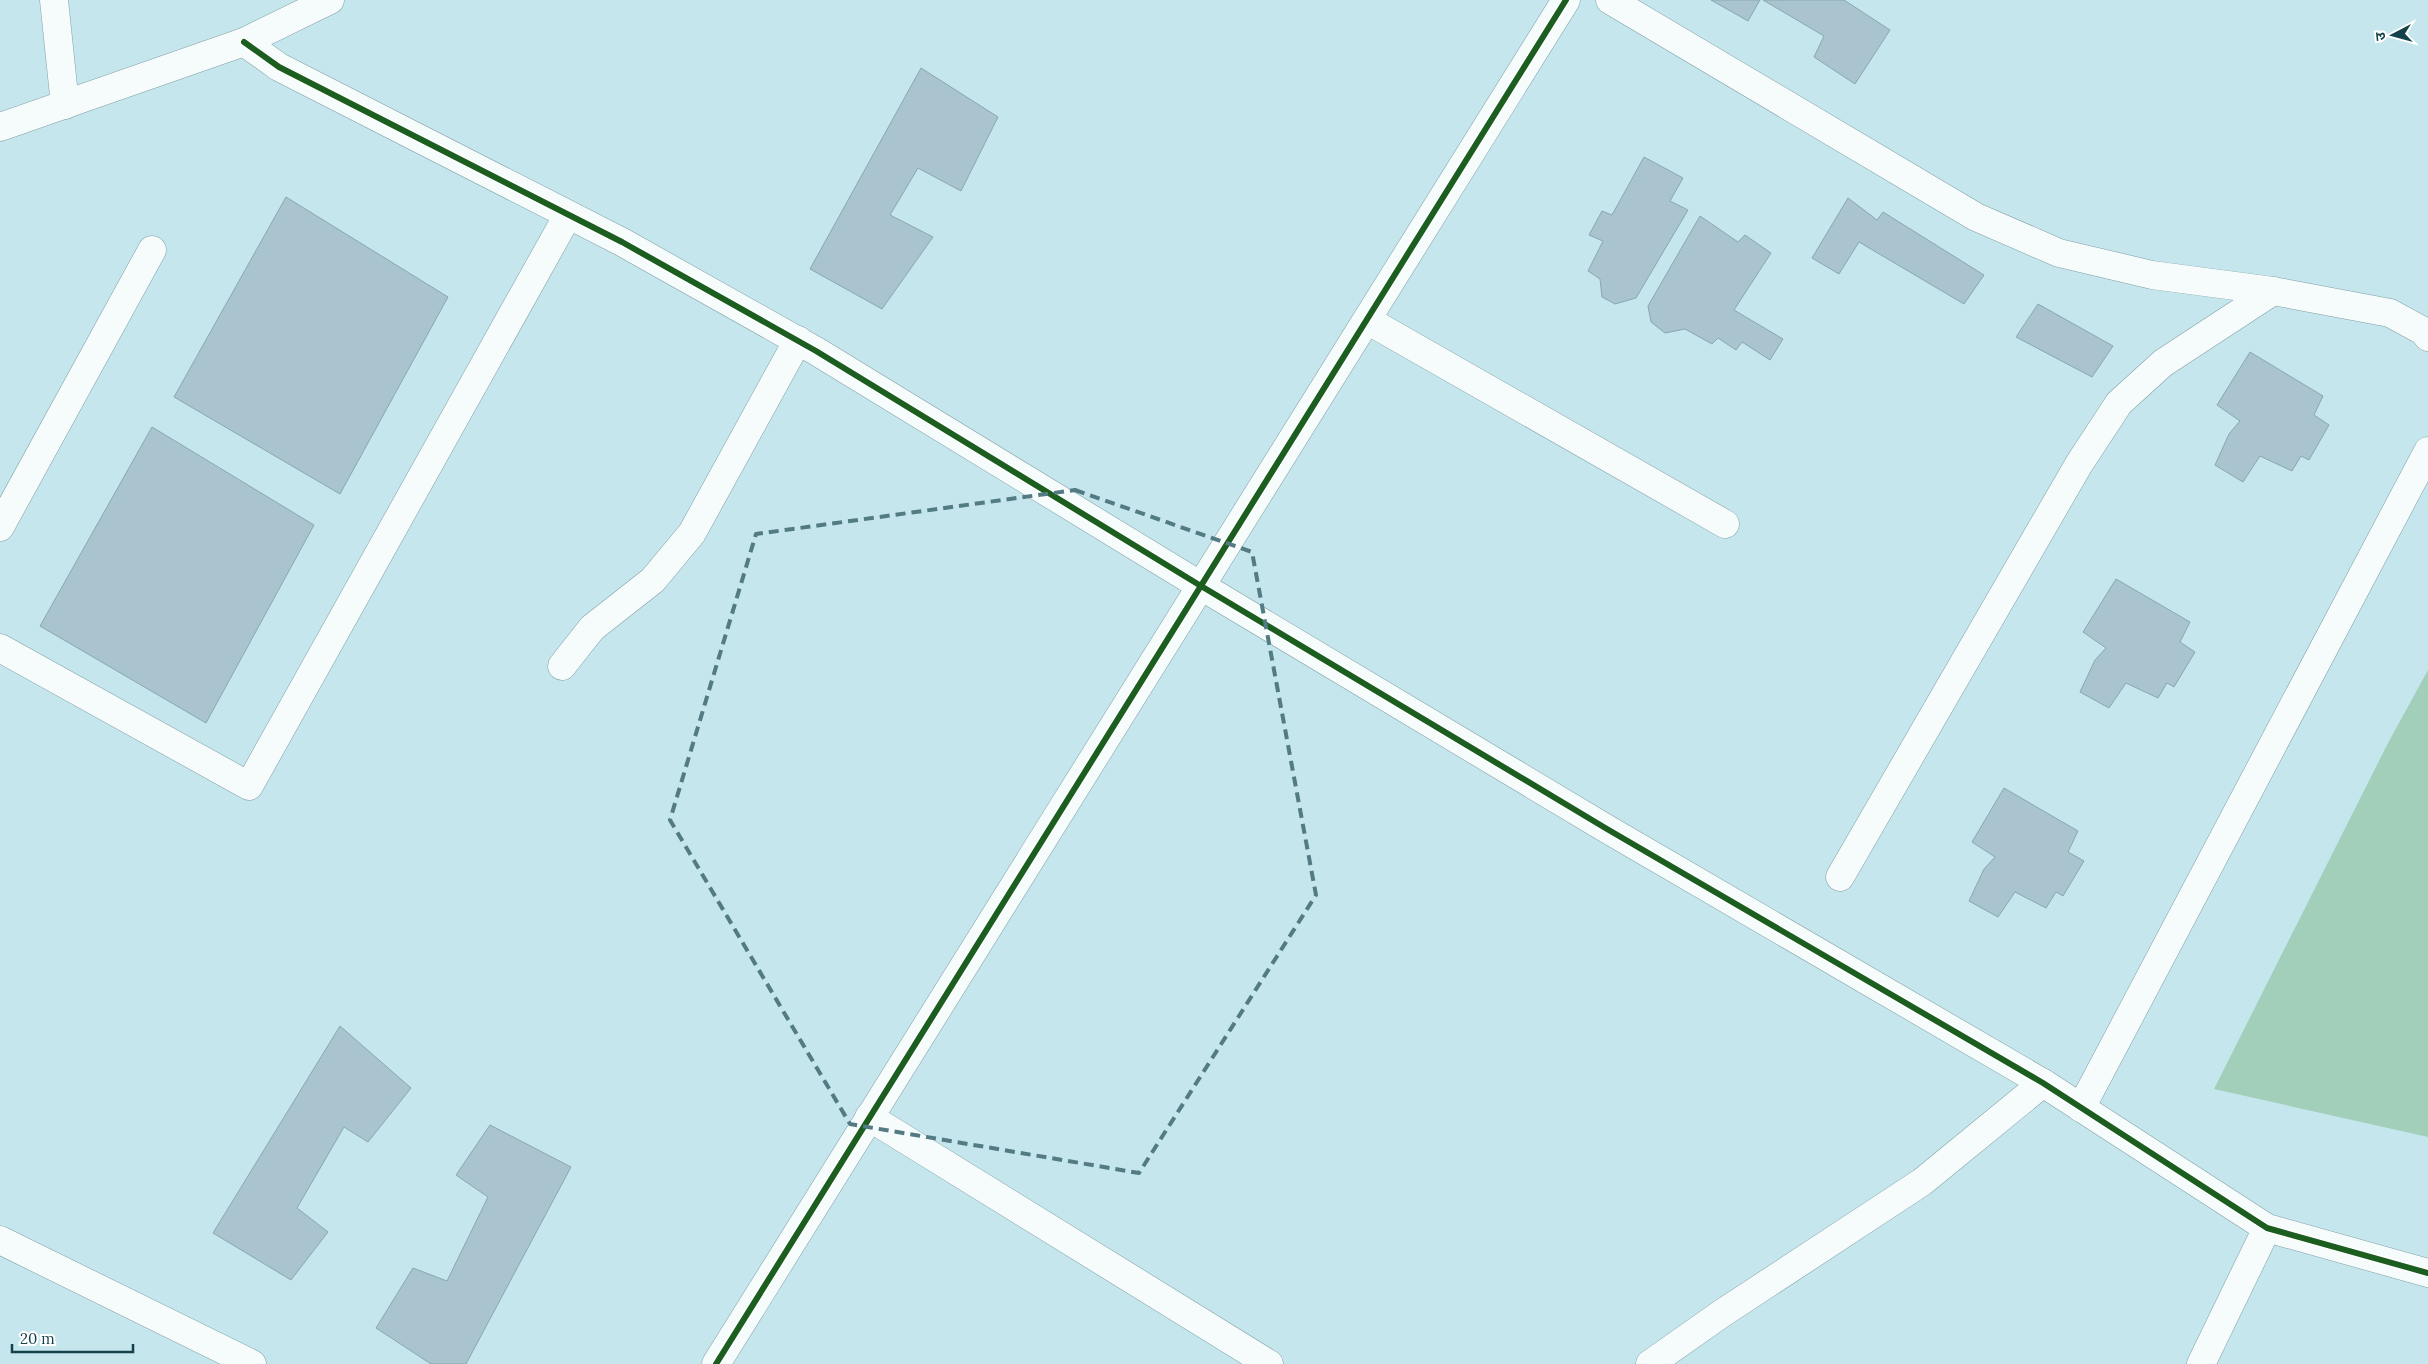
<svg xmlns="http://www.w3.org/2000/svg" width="2428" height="1364" viewBox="0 0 2428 1364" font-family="Lora,'Noto Sans Devanagari',serif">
<rect width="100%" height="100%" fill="#c6e6ed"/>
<polygon fill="#a2cfba" points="2428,670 2428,1137 2214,1089 2388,743"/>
<g fill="#a9c4ce" stroke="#87a7b2">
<polygon points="1711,0 1760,0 1748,21"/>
<polygon points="1763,0 1844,0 1890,30 1855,84 1814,57 1824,36"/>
<polygon points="921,68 998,117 961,191 918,168 890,215 933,237 882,309 810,269"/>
<polygon points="1644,157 1683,178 1670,201 1688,210 1636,298 1615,304 1602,297 1600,279 1588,271 1603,241 1589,235 1602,211 1612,215"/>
<polygon points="286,197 448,297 340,494 174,397"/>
<polygon points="1848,198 1877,220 1883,212 1984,275 1964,304 1859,242 1839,274 1812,258"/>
<polygon points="1700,216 1738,242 1745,235 1771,253 1734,310 1783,339 1770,360 1742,342 1736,350 1718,338 1712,344 1685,329 1665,333 1651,322 1648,306"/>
<polygon points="2038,304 2113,346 2092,377 2016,337"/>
<polygon points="2250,352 2323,396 2314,415 2329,425 2309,460 2301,456 2292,471 2260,456 2243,482 2215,465 2229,434 2240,421 2217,405"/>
<polygon points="152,427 314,525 206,723 40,626"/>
<polygon points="2116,579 2190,622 2180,642 2195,652 2174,687 2167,683 2158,698 2126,683 2109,708 2080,692 2095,660 2106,648 2083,632"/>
<polygon points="2004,788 2078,831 2068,852 2084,861 2063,896 2056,892 2046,908 2015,892 1998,917 1969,901 1984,869 1995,857 1972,842"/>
<polygon points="340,1026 411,1088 368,1142 344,1127 297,1208 328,1232 291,1280 213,1233"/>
<polygon points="490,1125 571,1167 466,1364 431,1364 376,1328 413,1268 447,1281 488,1197 456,1175"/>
</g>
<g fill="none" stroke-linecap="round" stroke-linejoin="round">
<g stroke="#81a0a5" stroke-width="29">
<g id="minor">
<polyline points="54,0 65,105"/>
<polyline points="1610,0 1976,217 2059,253 2152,275 2273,291 2390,313 2423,331 2428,337"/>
<polyline points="244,42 279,67 622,242 816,351 1201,586 1607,829 2043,1083 2267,1228 2428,1273"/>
<polyline points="1367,320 1725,524"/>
<polyline points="0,527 152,250"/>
<polyline points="0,648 249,786 568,215"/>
<polyline points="562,666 592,628 653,580 692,533 798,340"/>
<polyline points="1840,877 2079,464 2119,403 2163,363 2273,291"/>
<polyline points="2081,1108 2428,451"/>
<polyline points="869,1117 1269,1364"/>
<polyline points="0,1240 252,1364"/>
<polyline points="716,1364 1566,0"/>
<polyline points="1650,1364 1721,1314 1922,1182 2043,1083"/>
<polyline points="2201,1364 2267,1228"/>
</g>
</g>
<g stroke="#81a0a5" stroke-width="29">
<polyline id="major" points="0,127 244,42 330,0"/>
</g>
<use href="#minor" stroke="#f6fbfc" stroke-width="28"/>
<use href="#major" stroke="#f6fbfc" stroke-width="28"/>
<g stroke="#fff" stroke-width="9">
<g id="cycleway">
<polyline points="244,42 279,67 622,242 816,351 1201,586 1607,829 2043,1083 2267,1228 2428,1273"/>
<polyline points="716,1364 1566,0"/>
</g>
</g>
<use href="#cycleway" stroke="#1b5e20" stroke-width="6"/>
</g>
<path fill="none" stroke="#527b83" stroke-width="4" stroke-dasharray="10 6" stroke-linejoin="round" d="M1075 490 1252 552 1316 895 1139 1173 850 1124 670 820 756 534Z"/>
<g transform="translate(2393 35) rotate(264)" stroke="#ffffff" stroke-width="4" paint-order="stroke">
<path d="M0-4L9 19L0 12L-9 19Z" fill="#13424a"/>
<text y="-8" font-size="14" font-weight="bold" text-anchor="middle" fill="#13424a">उ</text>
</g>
<path d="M12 1344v8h121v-8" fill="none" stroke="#13424a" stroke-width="2.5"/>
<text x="20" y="1344" font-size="15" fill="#13424a" stroke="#ffffff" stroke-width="4" paint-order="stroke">20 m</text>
</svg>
